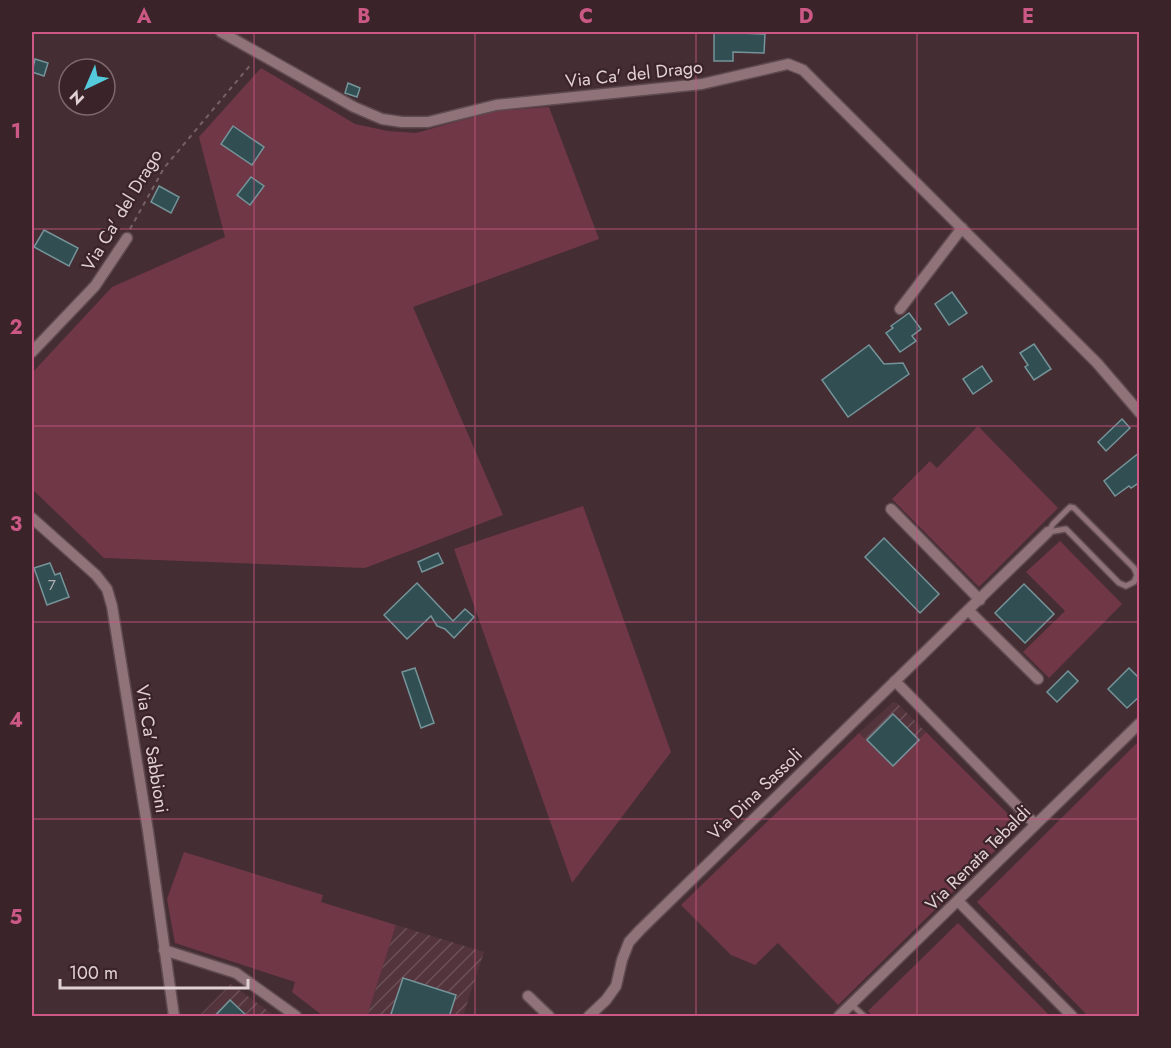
<svg xmlns="http://www.w3.org/2000/svg" width="1171" height="1048" viewBox="0 0 1171 1048" font-family="Jost,sans-serif">
<defs>
<pattern id="industrial-furrows" width="10" height="10" patternUnits="userSpaceOnUse" patternTransform="scale(1.5)"><rect width="10" height="10" fill="#53343c"/><path d="M-1 1l2-2M0 10L10 0M9 11l2-2" fill="none" stroke="#6b5057"/></pattern>
</defs>
<rect width="100%" height="100%" fill="#452e33"/>
<g fill="url(#industrial-furrows)">
<polygon points="893,702 897,703 926,732 893,766 859,733"/>
<polygon points="396,925 484,952 463,1016 367,1016"/>
<polygon points="231,984 275,1016 199,1016"/>
</g>
<g fill="#703747">
<polygon points="261,68 355,124 388,131 416,133 494,111 549,107 599,239 413,307 503,515 365,568 104,558 32,489 32,373 112,287 225,237 199,137"/>
<polygon points="978,426 1058,508 979,587 892,499 930,461 937,468"/>
<polygon points="583,506 671,752 572,883 454,549"/>
<polygon points="1060,541 1122,604 1049,678 1023,652 1065,611 1026,572"/>
<polygon points="926,732 1018,824 1018,828 838,1005 778,943 755,965 731,955 681,905 859,733 893,766"/>
<polygon points="1139,741 1139,1016 1088,1016 977,902"/>
<polygon points="184,852 323,895 321,902 396,925 367,1016 323,1016 292,992 295,982 175,943 167,899"/>
<polygon points="958,923 1050,1016 873,1016 868,1011"/>
</g>
<g fill="#314e53" stroke="#749499" stroke-width="1.5">
<polygon points="714,32 765,34 764,53 733,52 733,61 714,61"/>
<polygon points="35,59 48,63 44,76 32,72"/>
<polygon points="348,83 360,88 357,97 345,93"/>
<polygon points="233,126 264,147 252,165 221,144"/>
<polygon points="251,177 264,186 250,205 237,195"/>
<polygon points="159,186 179,197 171,213 151,202"/>
<polygon points="44,230 78,248 69,266 34,247"/>
<polygon points="952,292 967,313 949,325 935,304"/>
<polygon points="909,313 921,329 912,336 916,341 900,352 886,333 893,328 891,326"/>
<polygon points="1034,344 1051,369 1034,380 1025,367 1028,365 1020,353"/>
<polygon points="869,345 884,364 903,363 909,374 848,417 822,380"/>
<polygon points="982,366 992,381 973,394 963,379"/>
<polygon points="1122,419 1130,428 1106,451 1098,442"/>
<polygon points="1140,452 1140,482 1131,488 1129,486 1115,496 1104,481"/>
<polygon points="884,538 939,594 920,613 865,557"/>
<polygon points="438,553 443,563 422,572 418,562"/>
<polygon points="50,563 55,575 60,573 69,597 47,605 34,568"/>
<polygon points="417,583 453,621 465,609 474,617 454,638 445,629 437,626 431,616 407,639 384,615"/>
<polygon points="1024,584 1054,614 1025,643 995,613"/>
<polygon points="415,668 434,723 421,728 402,672"/>
<polygon points="1129,668 1140,679 1140,696 1127,708 1108,689"/>
<polygon points="1068,671 1078,681 1057,702 1047,692"/>
<polygon points="893,714 919,740 893,766 867,740"/>
<polygon points="403,978 456,995 449,1017 399,1017 391,1014"/>
<polygon points="230,1000 248,1017 214,1017"/>
</g>
<g fill="none" stroke-linecap="round" stroke-linejoin="round">
<g stroke="#5e4a4f" stroke-width="8">
<g id="lane">
<polygon points="1070,507 1074,508 1134,568 1137,575 1134,582 1126,586 1119,583 1066,529 1048,532 1053,524"/>
<polyline points="852,1005 864,1016"/>
</g>
</g>
<g stroke="#5e4a4f" stroke-width="13">
<g id="street">
<polyline points="221,32 354,107 382,119 402,122 428,122 496,105 702,84 788,64 803,70 825,92 1097,363 1140,413"/>
<polyline points="900,309 962,228"/>
<polyline points="32,352 95,286 127,238"/>
<polyline points="891,509 980,600"/>
<polyline points="32,518 96,575 107,589 112,606 148,831 174,1016"/>
<polyline points="969,611 1038,679"/>
<polyline points="895,681 1035,824"/>
<polyline points="958,901 1072,1016"/>
<polyline points="164,950 236,973 296,1016"/>
<polyline points="528,996 549,1016"/>
<polyline points="589,1016 606,1000 616,986 622,960 629,942 640,930 1048,532"/>
<polyline points="839,1016 1140,723"/>
</g>
</g>
<polyline stroke="#766266" stroke-width="2" stroke-dasharray="4.5 4.5" stroke-linecap="butt" points="130,229 164,168 252,63"/>
<use href="#lane" stroke="#8f7379" stroke-width="5"/>
<use href="#street" stroke="#8f7379" stroke-width="10"/>
</g>
<path fill="none" stroke="#cc5885" stroke-width="1.5" stroke-opacity="0.55" d="M254 32V1016M475 32V1016M696 32V1016M917 32V1016M32 229H1140M32 426H1140M32 622H1140M32 819H1140"/>
<g text-anchor="middle" stroke-width="4.5" stroke-linejoin="round" paint-order="stroke">
<g font-size="15" fill="#b4b0b3">
<text x="52" y="590">7</text>
</g>
<g font-size="18" fill="#e0d0d3" stroke="#3b2429">
<text transform="translate(634 74) rotate(-6)" y="6">Via Ca' del Drago</text>
<text transform="translate(122 210) rotate(-59)" y="6">Via Ca' del Drago</text>
<text transform="translate(152 749) rotate(81)" y="6">Via Ca' Sabbioni</text>
<text transform="translate(755 794) rotate(-44)" y="6">Via Dina Sassoli</text>
<text transform="translate(978 858) rotate(-45)" y="6">Via Renata Tebaldi</text>
</g>
</g>
<rect width="1171" height="1048" fill="none" stroke="#3b2429" stroke-width="66"/>
<g transform="translate(87 87) rotate(224)"><circle r="28" fill="#3b2429" stroke="#7d696d" stroke-width="1.5"/>
<path d="M0-4.5L10 22L0 15L-10 22Z" fill="#53cbdc"/>
<text y="-9" font-size="16" font-weight="bold" text-anchor="middle" fill="#e0d0d3">N</text>
</g>
<path d="M60 979v9h188v-9" fill="none" stroke="#e0d0d3" stroke-width="3"/>
<text x="69" y="979" font-size="18" fill="#e0d0d3" stroke="#3b2429" stroke-width="4.5" paint-order="stroke">100 m</text>
<rect x="33" y="33" width="1105" height="982" fill="none" stroke="#cc5885" stroke-width="2"/>
<g font-size="20" text-anchor="middle" font-weight="bold" fill="#cc5885">
<text x="144" y="23">A</text>
<text x="364" y="23">B</text>
<text x="586" y="23">C</text>
<text x="806" y="23">D</text>
<text x="1028" y="23">E</text>
<text x="16" y="138">1</text>
<text x="16" y="334">2</text>
<text x="16" y="531">3</text>
<text x="16" y="727">4</text>
<text x="16" y="924">5</text>
</g>
</svg>
